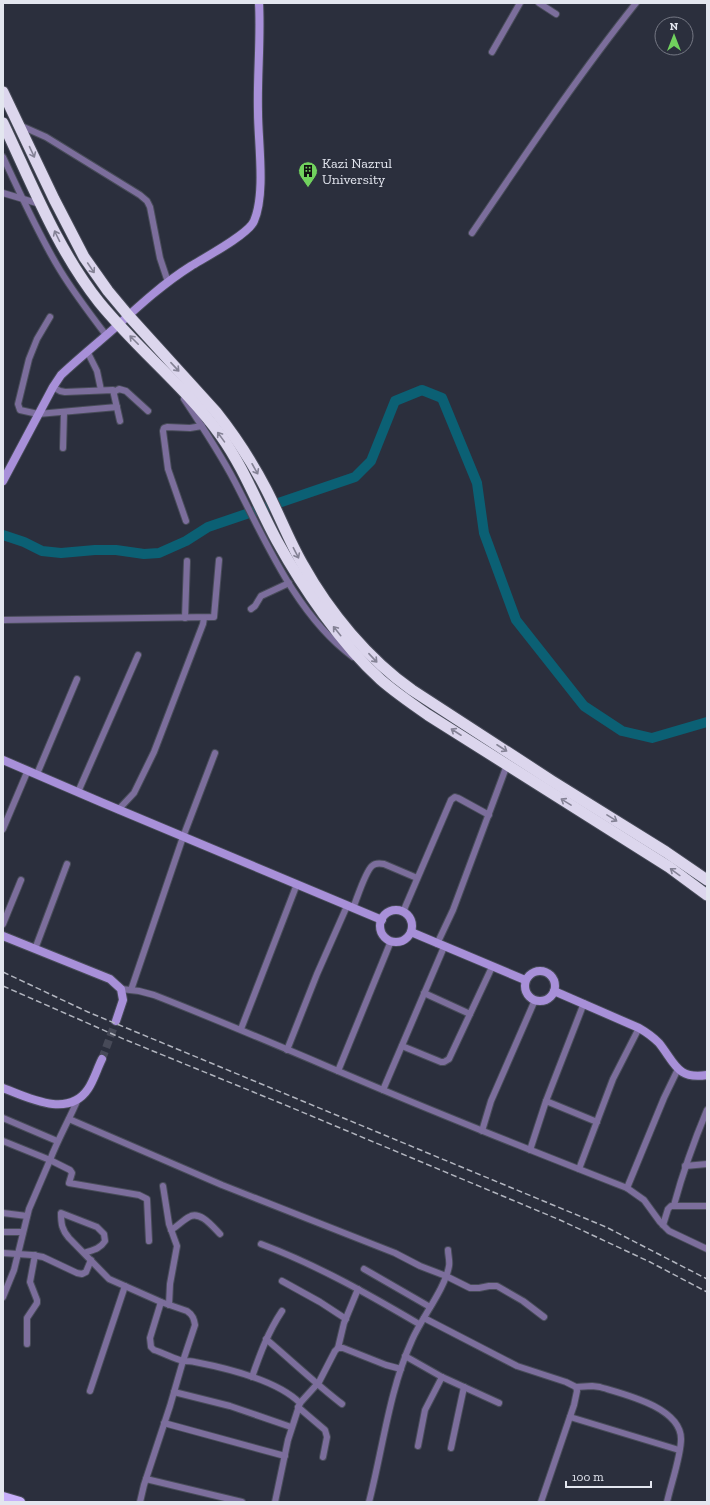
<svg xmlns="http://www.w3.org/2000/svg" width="710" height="1505" viewBox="0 0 710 1505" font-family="'Zilla Slab',serif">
<rect width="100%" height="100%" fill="#2b2f3d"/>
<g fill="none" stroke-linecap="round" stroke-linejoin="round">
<polyline stroke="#0b6074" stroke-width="10" points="3,535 24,542 42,551 61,553 95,550 116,550 144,554 159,553 186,541 208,527 355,477 371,461 395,401 422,390 442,398 477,483 484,533 516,620 584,706 622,731 652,738 707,722"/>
<polyline stroke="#474a58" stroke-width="8" stroke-dasharray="8 4" stroke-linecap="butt" points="102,1059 116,1021"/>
<g stroke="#484c59" stroke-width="8">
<g id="street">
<polyline points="539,3 556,14"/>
<polyline points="492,52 520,3"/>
<polyline points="19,125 46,137 140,195 147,201 150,207 160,258 168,282"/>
<path d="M3 157C21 195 38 234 60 270 74 293 90 314 106 335"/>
<polyline points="3,193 40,204"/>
<path d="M472 233C525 155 577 77 636 3"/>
<polyline points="50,317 37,339 29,359 18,404 20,410 38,414 117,407"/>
<polyline points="87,351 97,371 101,390"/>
<polyline points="53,387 60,391 65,392 113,390 120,421"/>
<polyline points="114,392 119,389 126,391 148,411"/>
<path d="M184 399C202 426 220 453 235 482 266 542 297 616 353 657"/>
<polyline points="63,448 64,412"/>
<polyline points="186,521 168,469 163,431 164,428 167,427 190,428 202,426"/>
<polyline points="251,609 255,606 261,596 289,583"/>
<polyline points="185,618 187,561"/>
<polyline points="3,620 214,617 219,560"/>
<polyline points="37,774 77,679"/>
<polyline points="78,792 138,655"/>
<polyline points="118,810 134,793 154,752 203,624 204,618"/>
<polyline points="3,829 28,770"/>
<path d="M353 908C357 899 365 872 372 866 375 863 379 863 384 864L417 878"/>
<polyline points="403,912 451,800 455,797 458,798 489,815"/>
<polyline points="3,924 21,880"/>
<polyline points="437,944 453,910 507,765"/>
<polyline points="35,949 67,864"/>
<path d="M121 989 139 991 154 995C231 1025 307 1058 383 1090 464 1124 545 1156 627 1188L644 1200 660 1222 669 1231 707 1249"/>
<polyline points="131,990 183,837 215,753"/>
<polyline points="424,993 470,1014"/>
<polyline points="241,1029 297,884"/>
<polyline points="402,1046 441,1062 444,1062 449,1059 492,967"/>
<polyline points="287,1050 317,974 347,906"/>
<polyline points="338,1071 391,941"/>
<polyline points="383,1090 444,947"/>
<path d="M78 1099C69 1120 58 1139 50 1160L70 1170 72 1173 69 1183 139 1195 147 1199 149 1241"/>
<polyline points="546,1101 597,1122"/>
<polyline points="3,1118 57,1141"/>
<polyline points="69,1119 222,1185 395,1253 420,1266 446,1276 470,1288 479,1288 489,1286 497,1286 523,1301 544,1317"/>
<polyline points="482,1131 491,1101 535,1000"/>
<polyline points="3,1141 50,1160 29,1209 14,1270 3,1297"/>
<polyline points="530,1150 546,1101 584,1003"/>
<polyline points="685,1166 707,1164"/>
<polyline points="579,1169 613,1079 639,1028"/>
<polyline points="163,1186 169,1224 177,1246 170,1284 169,1305"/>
<polyline points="627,1188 664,1098 678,1069"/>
<path d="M674 1205C683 1172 694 1141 707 1110"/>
<polyline points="3,1213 27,1216"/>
<polyline points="663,1225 668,1209 671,1206 707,1206"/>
<path d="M171 1230C178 1226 183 1220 189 1217 200 1210 213 1227 220 1234"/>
<polyline points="3,1232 23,1232"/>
<path d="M261 1244C317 1265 368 1294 419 1324"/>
<polyline points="3,1253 32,1255 43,1257 77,1273 82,1274 86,1272 91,1260"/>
<path d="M84 1253C93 1250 100 1249 105 1241L104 1234 97 1227 61 1213C61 1224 62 1230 69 1238L109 1279 161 1302 187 1311C193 1315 194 1319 195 1325L183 1361 170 1406 144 1485 140 1502"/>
<polyline points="364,1269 430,1307"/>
<polyline points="282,1281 320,1302 346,1319"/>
<path d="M161 1302 150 1338 151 1347 154 1350C164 1353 174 1359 183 1361 187 1361 191 1361 195 1362 226 1368 277 1380 300 1403L288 1440 275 1502"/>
<polyline points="424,1318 517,1366 566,1382 576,1387 577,1391 574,1405 541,1502"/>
<path d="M266 1339C292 1361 316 1384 342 1404"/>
<polyline points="27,1344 27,1318 37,1303 37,1300 30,1282 35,1255"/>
<polyline points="338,1348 344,1323 358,1289"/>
<polyline points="405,1356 442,1377 499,1403"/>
<path d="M252 1377C260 1354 268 1332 282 1311"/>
<path d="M576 1387 592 1386 600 1387C623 1394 681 1407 681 1439 681 1456 671 1484 667 1502"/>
<polyline points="90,1391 125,1286"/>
<polyline points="174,1392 230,1406 291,1427"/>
<polyline points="300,1403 319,1382 335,1351 338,1348 343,1348 386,1365 401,1369"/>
<polyline points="298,1407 325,1430 327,1437 323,1457"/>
<polyline points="570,1417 679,1450"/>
<polyline points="164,1423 285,1456"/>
<polyline points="418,1446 425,1410 442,1377"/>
<polyline points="451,1448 464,1387"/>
<polyline points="146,1479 242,1502"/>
<path d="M369 1502C383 1448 389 1391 412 1340 422 1317 445 1289 449 1266 450 1261 448 1255 448 1250"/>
</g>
</g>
<g stroke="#484c59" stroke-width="10">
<g id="secondary">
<path d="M3 481 53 387 61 375C79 358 99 342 118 325 141 304 164 283 191 266 204 258 249 234 254 221 266 193 258 142 258 112 257 76 261 39 259 3"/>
<polyline points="3,760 103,803 382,920"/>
<circle cx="396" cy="926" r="16"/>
<polyline points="411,932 525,980"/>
<polyline points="3,936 110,979 121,989 123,1000 116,1021"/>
<circle cx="540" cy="986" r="15"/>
<path d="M554 991 639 1028C646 1032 653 1037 659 1043 675 1063 677 1080 707 1075"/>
<path d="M3 1088C27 1097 68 1119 88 1089 94 1080 97 1069 102 1059"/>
</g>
</g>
<g stroke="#484c59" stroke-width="12">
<polyline id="primary" points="3,1497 20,1502"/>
</g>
<g stroke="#484c59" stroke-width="13">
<g id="highway">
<path d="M3 92 54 199 84 257 108 291 128 315 216 412C235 436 252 462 266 489 279 514 289 541 303 565 329 612 368 659 412 690L552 781 666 852 707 880"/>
<path d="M3 123C32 184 57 249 99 302 137 349 186 387 221 436 244 468 258 506 277 541 303 588 341 644 381 680 396 693 412 704 428 715L669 867 707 895"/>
</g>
</g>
<use href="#street" stroke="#7c6e9c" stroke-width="6"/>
<use href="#secondary" stroke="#a890d9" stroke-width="8"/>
<use href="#primary" stroke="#c7affa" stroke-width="10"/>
<use href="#highway" stroke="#dcd6ed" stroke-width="11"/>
<g stroke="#b1b4be" stroke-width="1.5" stroke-dasharray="6 3" stroke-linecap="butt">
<polyline points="3,972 88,1012 606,1227 707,1279"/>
<polyline points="3,986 126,1040 290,1107 560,1220 650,1262 707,1292"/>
</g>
</g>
<defs><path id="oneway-shaft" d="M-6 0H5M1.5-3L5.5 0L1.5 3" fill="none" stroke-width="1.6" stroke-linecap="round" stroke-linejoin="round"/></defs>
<g stroke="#848295">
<use href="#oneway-shaft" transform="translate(32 152) rotate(65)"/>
<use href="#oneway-shaft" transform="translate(57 236) rotate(-116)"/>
<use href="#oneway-shaft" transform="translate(91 268) rotate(56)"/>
<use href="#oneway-shaft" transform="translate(134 340) rotate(-135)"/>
<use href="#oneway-shaft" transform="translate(175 367) rotate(47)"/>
<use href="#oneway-shaft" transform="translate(221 437) rotate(-126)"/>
<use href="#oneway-shaft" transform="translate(255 469) rotate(61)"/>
<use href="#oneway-shaft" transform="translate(296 553) rotate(63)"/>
<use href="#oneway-shaft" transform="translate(337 631) rotate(-129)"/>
<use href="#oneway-shaft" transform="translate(373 658) rotate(47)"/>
<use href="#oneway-shaft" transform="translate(456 732) rotate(-147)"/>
<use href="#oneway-shaft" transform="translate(502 748) rotate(33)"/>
<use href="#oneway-shaft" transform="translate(566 802) rotate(-148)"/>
<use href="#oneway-shaft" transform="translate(612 818) rotate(32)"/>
<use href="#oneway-shaft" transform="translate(675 872) rotate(-144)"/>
</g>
<defs>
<g id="building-pin" transform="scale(1)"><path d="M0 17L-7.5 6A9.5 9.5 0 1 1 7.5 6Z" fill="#71d25e" stroke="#2b2f3d"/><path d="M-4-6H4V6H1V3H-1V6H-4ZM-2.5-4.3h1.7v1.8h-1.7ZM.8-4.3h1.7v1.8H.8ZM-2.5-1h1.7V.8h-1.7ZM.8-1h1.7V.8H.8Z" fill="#111"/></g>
</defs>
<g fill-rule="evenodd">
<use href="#building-pin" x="308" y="171"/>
</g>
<g text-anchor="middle" stroke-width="3" stroke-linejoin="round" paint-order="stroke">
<g font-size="14" fill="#e3e6ef" stroke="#2b2f3d" text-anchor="start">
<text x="322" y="168">Kazi Nazrul<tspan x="322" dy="16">University</tspan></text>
</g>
</g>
<rect width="710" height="1505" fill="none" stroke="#e3e6ef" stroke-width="8"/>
<g transform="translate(674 36)"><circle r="19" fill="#2b2f3d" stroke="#757884"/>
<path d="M0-3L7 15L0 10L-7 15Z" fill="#71d25e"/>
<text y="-6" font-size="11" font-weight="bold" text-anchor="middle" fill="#e3e6ef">N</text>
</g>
<path d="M566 1481v6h85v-6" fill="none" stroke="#e3e6ef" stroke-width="2"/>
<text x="572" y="1481" font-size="12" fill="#e3e6ef" stroke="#2b2f3d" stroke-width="3" paint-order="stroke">100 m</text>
</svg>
